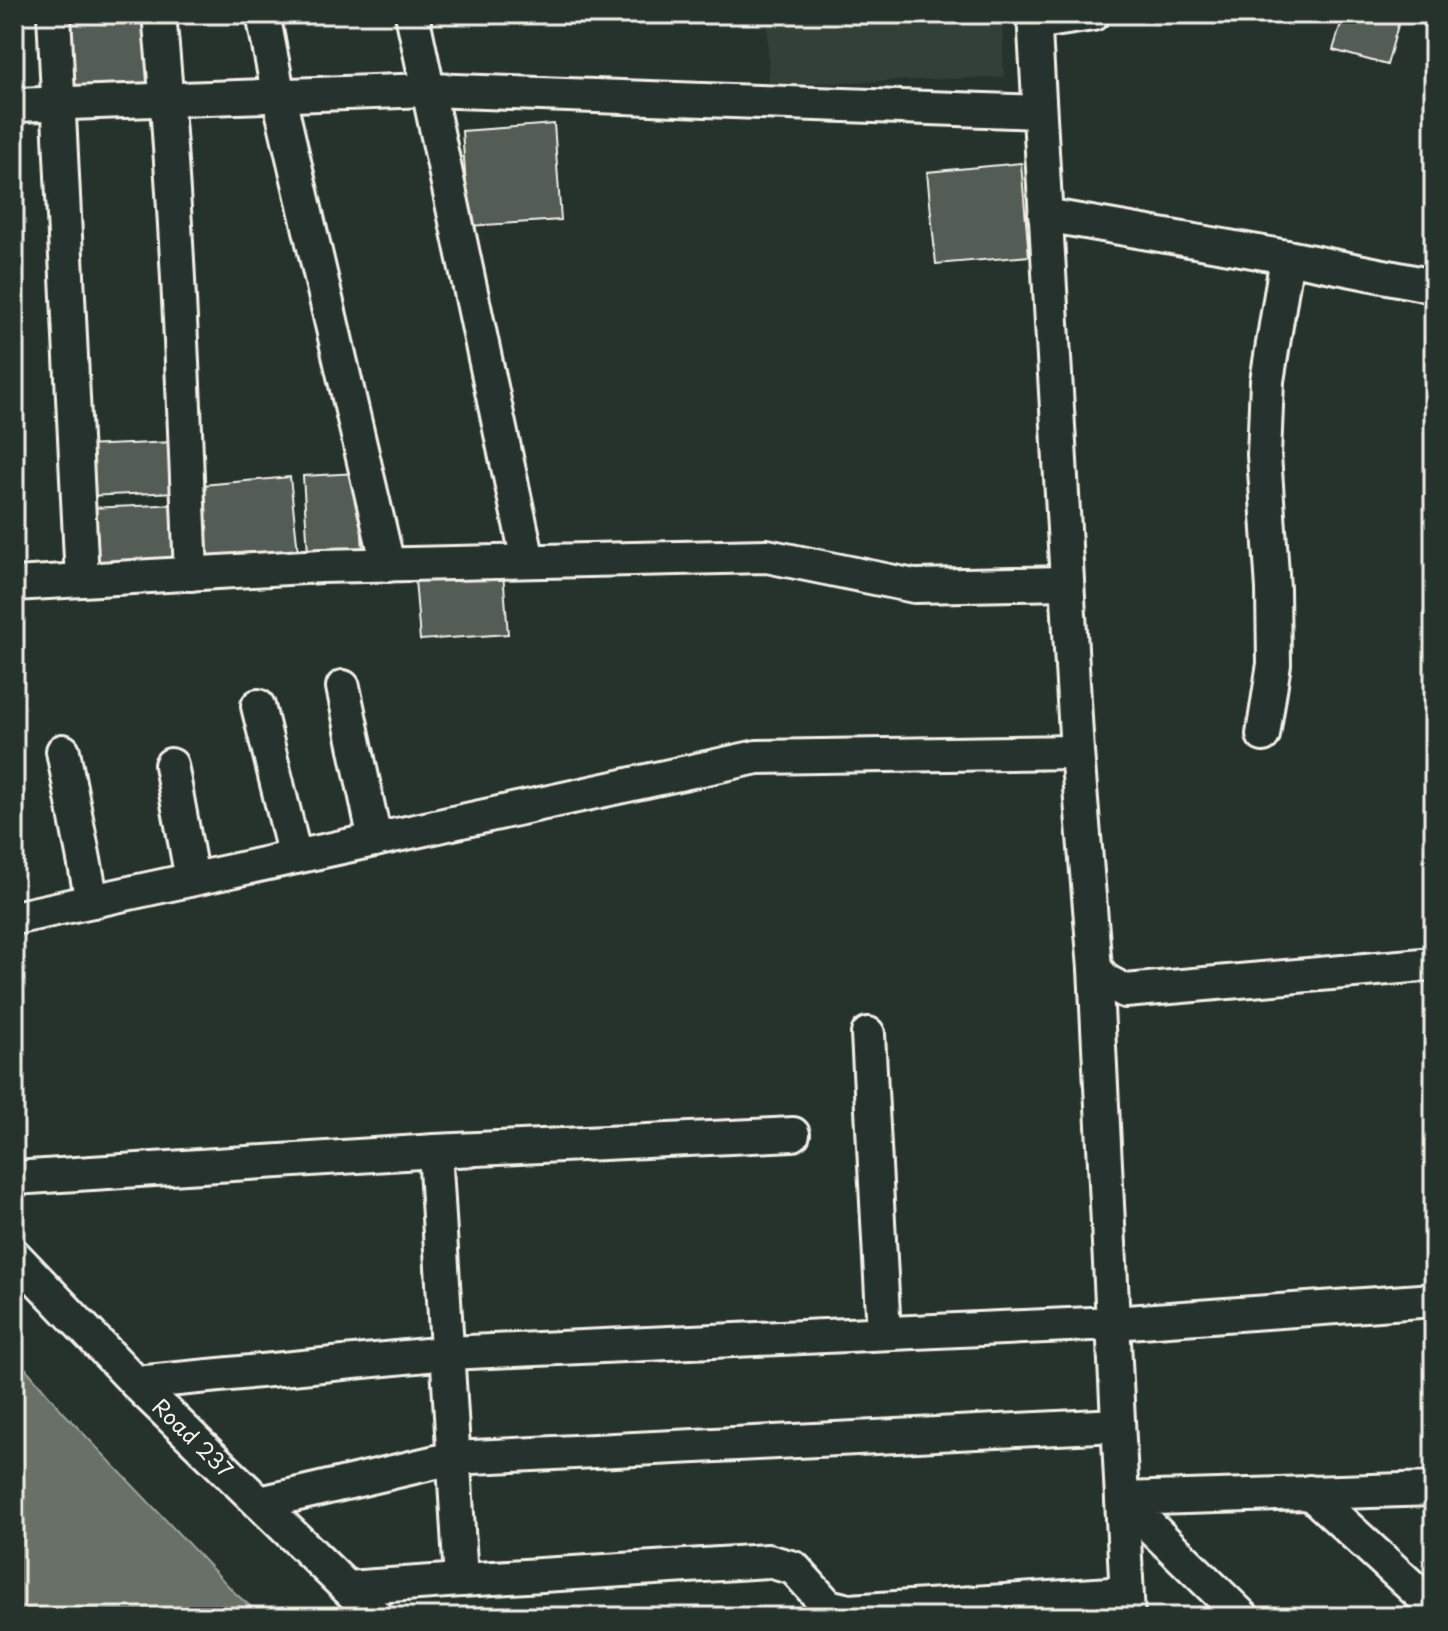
<svg xmlns="http://www.w3.org/2000/svg" width="1448" height="1631" viewBox="0 0 1448 1631" font-family="'Playpen Sans',sans-serif">
<rect width="100%" height="100%" fill="#26332d"/>
<filter id="ink" filterUnits="userSpaceOnUse"><feTurbulence type="fractalNoise" baseFrequency=".0125" numOctaves="2"/><feDisplacementMap in="SourceGraphic" scale="16" xChannelSelector="R" yChannelSelector="G"/><feConvolveMatrix kernelMatrix="1 2 1 2 8 2 1 2 1" color-interpolation-filters="sRGB"/></filter>
<g filter="url(#ink)">
<polygon fill="#333f39" points="767,14 1002,14 1004,77 769,85"/>
<polygon fill="#676f68" stroke="#9fa39b" stroke-width="2" points="14,1355 63,1412 236,1594 263,1617 14,1617"/>
<g fill="#525c55" stroke="#f4f1e8" stroke-width="2">
<polygon points="69,14 154,14 157,89 71,92"/>
<polygon points="1344,14 1401,14 1387,65 1333,50"/>
<polygon points="554,124 561,220 469,226 462,131"/>
<polygon points="1021,163 1029,256 936,264 927,172"/>
<polygon points="175,442 177,492 86,496 83,446"/>
<polygon points="358,473 363,550 308,553 303,476"/>
<polygon points="290,477 298,552 199,562 192,486"/>
<polygon points="185,504 187,564 91,568 88,508"/>
<polygon points="503,573 508,634 420,640 415,579"/>
</g>
<g fill="none" stroke-linecap="round" stroke-linejoin="round">
<g stroke="#f4f1e8" stroke-width="38">
<g id="minor">
<polyline points="54,14 82,579"/>
<path d="M159 14C177 200 183 387 191 574"/>
<polyline points="263,14 279,97 388,565"/>
<polyline points="412,14 528,561"/>
<polyline points="1034,14 1077,752 1095,968 1106,981 1125,991 1434,964"/>
<polyline points="1034,23 1093,14"/>
<polyline points="14,105 428,90 1039,112"/>
<polyline points="1045,215 1287,257 1434,286"/>
<polyline points="14,584 322,566 767,556 914,586 1067,583"/>
<polyline points="343,687 375,840"/>
<polyline points="258,706 295,857"/>
<polyline points="1263,735 1274,664 1273,589 1264,455 1267,381 1287,257"/>
<polyline points="63,751 92,901"/>
<polyline points="171,765 192,879"/>
<polyline points="14,918 757,757 1077,752"/>
<polyline points="1095,968 1128,1617"/>
<polyline points="868,1034 884,1333"/>
<polyline points="14,1178 435,1151 793,1134"/>
<path id="s1" d="M14 1255 136 1383 377 1617"/>
<polyline points="136,1383 447,1353 1113,1323 1434,1300"/>
<polyline points="1309,1492 1434,1607"/>
<polyline points="260,1503 453,1458 1118,1425"/>
<polyline points="461,1580 768,1561 794,1568 828,1606 849,1611 1126,1593"/>
<polyline points="347,1588 461,1580 435,1151"/>
<polyline points="1243,1617 1122,1499 1434,1489"/>
</g>
</g>
<use href="#minor" stroke="#26332d" stroke-width="32"/>
</g>
</g>
<g text-anchor="middle" stroke-width="6" stroke-linejoin="round" paint-order="stroke">
<g font-size="22" fill="#f4f1e8" stroke="#26332d">
<text dy="8" stroke="none"><textPath href="#s1" startOffset="256">Road 237</textPath></text>
</g>
</g>
<rect width="1448" height="1631" fill="none" stroke="#26332d" stroke-width="48"/>
<rect x="24" y="24" width="1400" height="1583" fill="none" stroke="#f4f1e8" stroke-width="3" filter="url(#ink)"/>
</svg>
